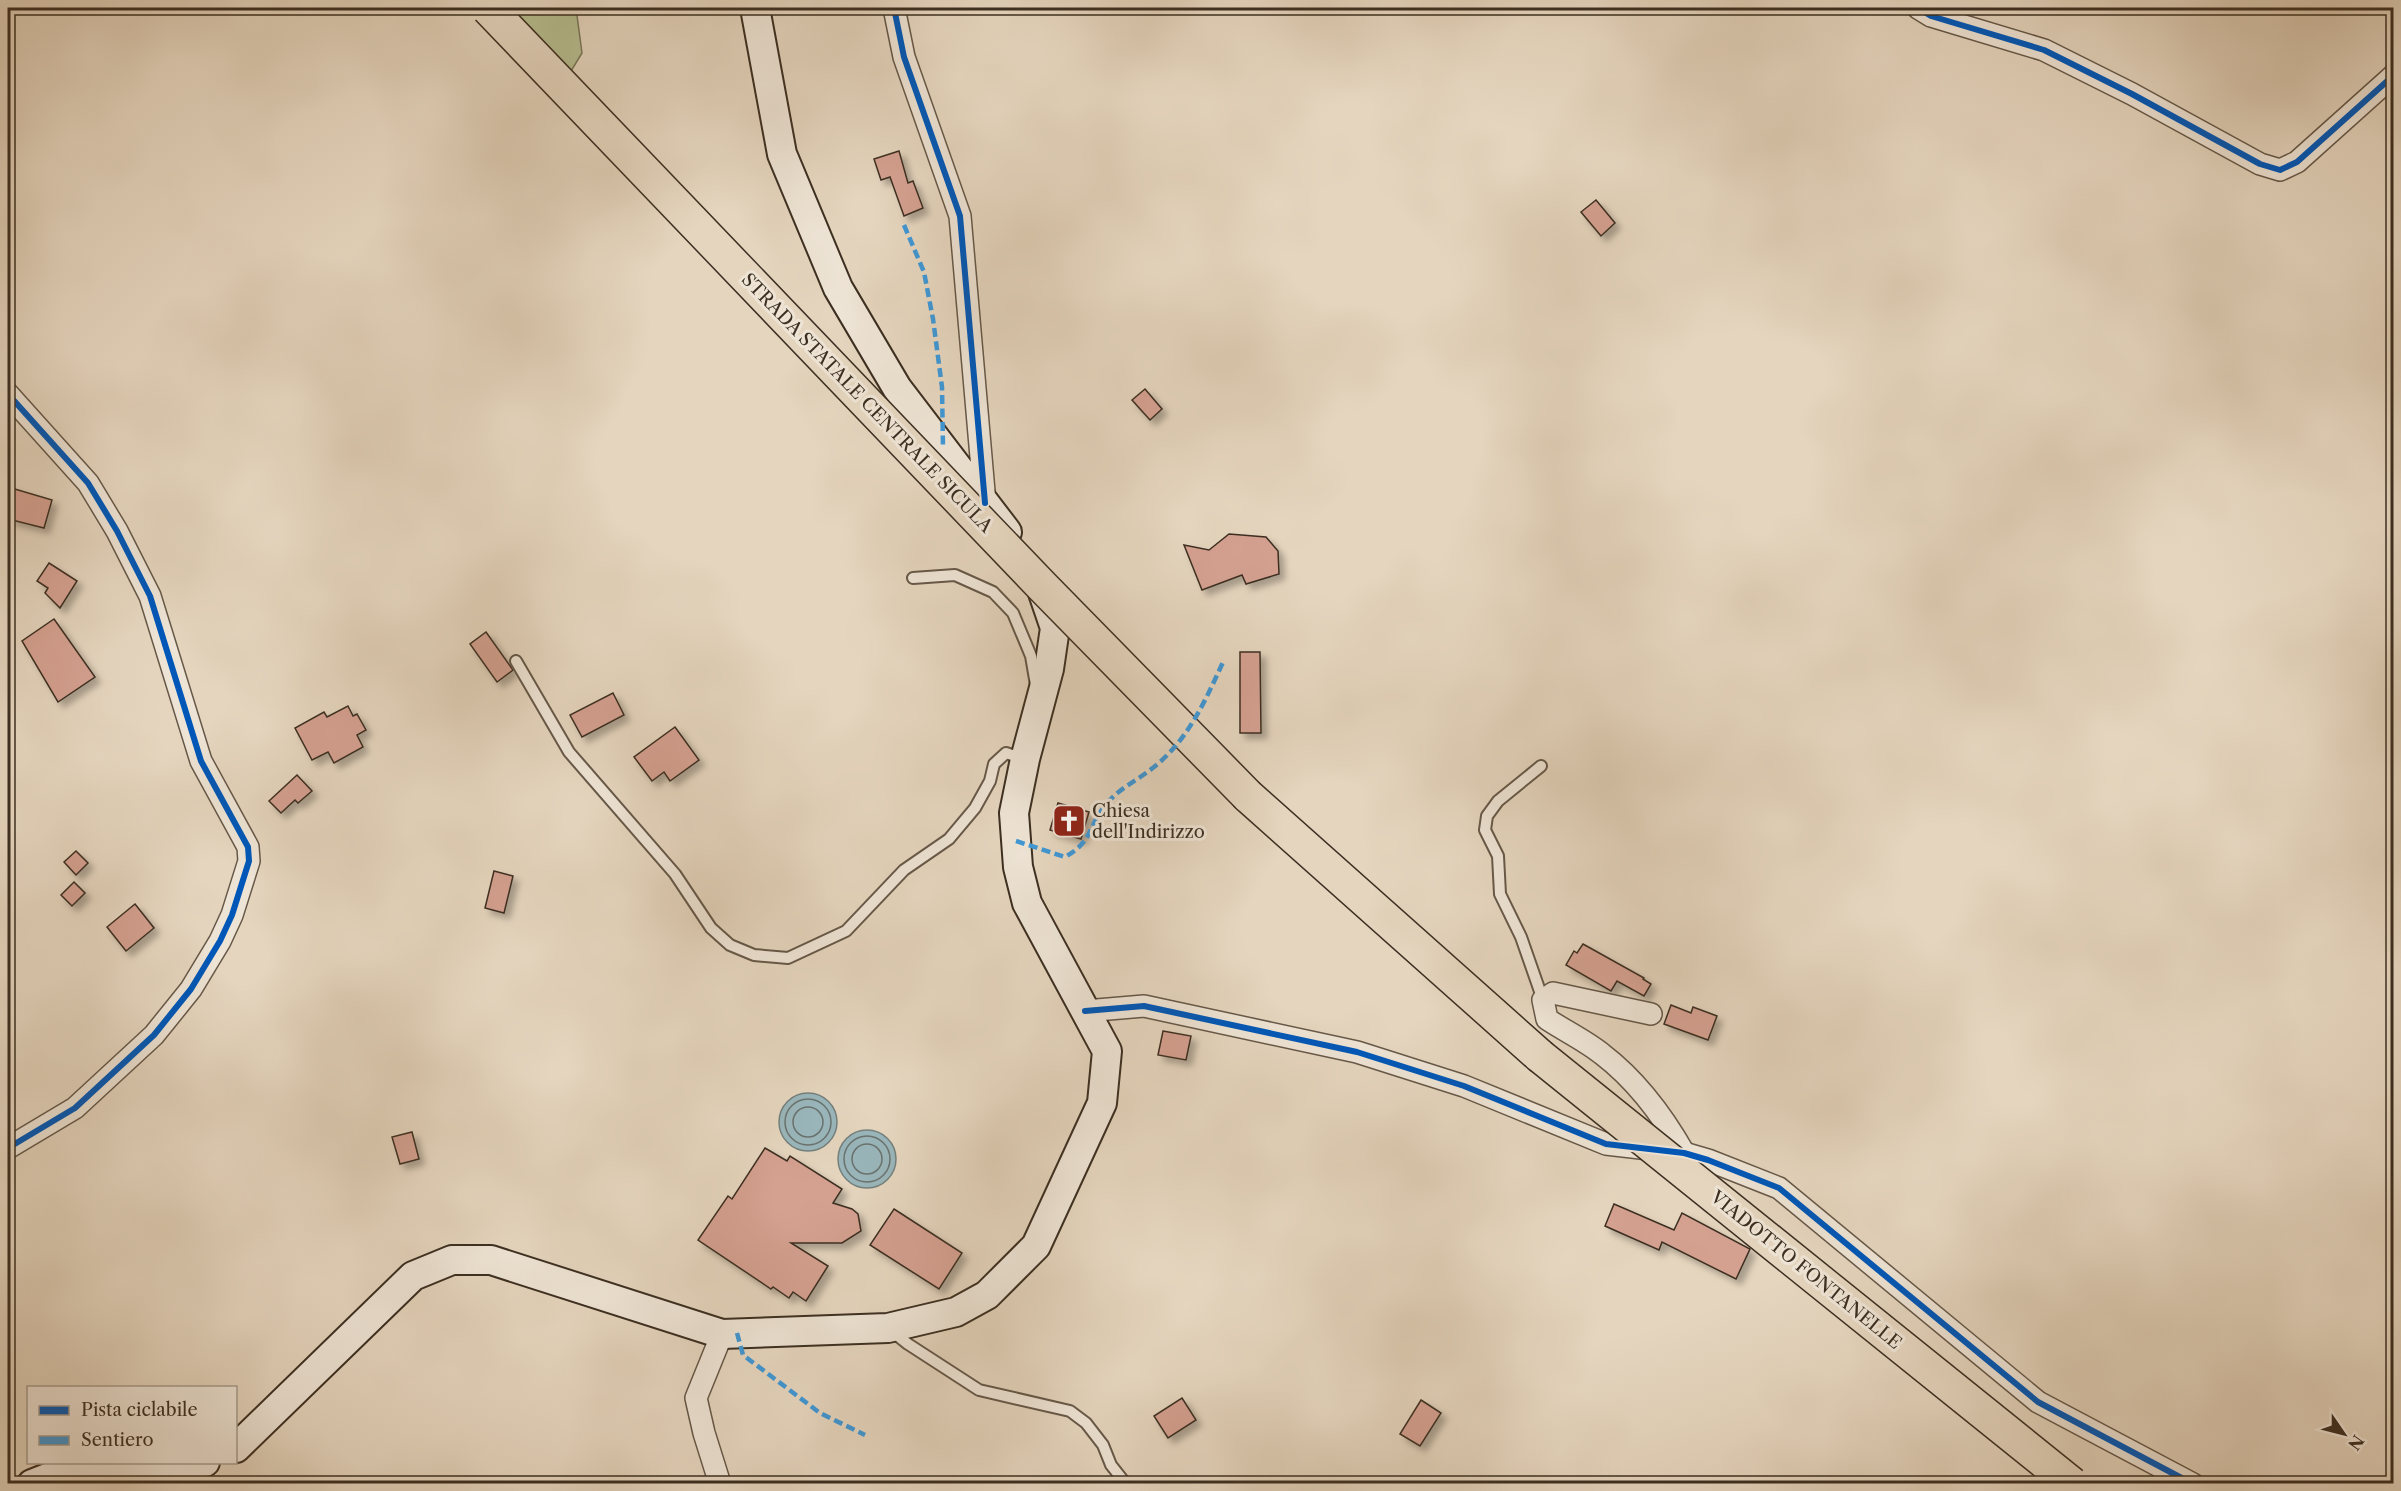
<svg xmlns="http://www.w3.org/2000/svg" width="2401" height="1491" viewBox="0 0 2401 1491" font-family="'Libre Caslon Text',serif">
<defs>
<filter id="shadow"><feDropShadow dx="5.5" dy="5.5" stdDeviation="3" flood-color="#0004"/></filter>
</defs>
<rect width="100%" height="100%" fill="#e5d5be"/>
<filter id="stains"><feTurbulence type="fractalNoise" baseFrequency=".00333" numOctaves="4"/><feColorMatrix values="0 0 0 0 .2 0 0 0 0 .09 0 0 0 0 .02 0 0 0 .5 -.17"/></filter>
<radialGradient id="worn" r=".72"><stop offset=".6" stop-color="#630" stop-opacity="0"/><stop offset="1" stop-color="#630" stop-opacity=".3"/></radialGradient>
<polygon fill="#b6bd90" stroke="#797658" stroke-width="1.5" points="509,8 576,8 582,53 568,76"/>
<g fill="#99b6bb" stroke="#74807d" stroke-width="1.5">
<circle cx="808" cy="1122" r="29"/>
<circle cx="867" cy="1159" r="29"/>
</g>
<g fill="none" stroke-linecap="round" stroke-linejoin="round">
<g stroke="#6a726e" stroke-width="1.5">
<circle cx="808" cy="1122" r="23"/>
<circle cx="808" cy="1122" r="15"/>
<circle cx="867" cy="1159" r="23"/>
<circle cx="867" cy="1159" r="15"/>
</g>
</g>
<g fill="#d4a090" stroke="#3c2f21" stroke-width="1.5" filter="url(#shadow)">
<polygon points="899,151 908,183 913,181 923,208 904,216 890,177 881,180 874,159"/>
<polygon points="1596,200 1615,223 1601,236 1581,212"/>
<polygon points="1145,389 1162,409 1150,420 1132,400"/>
<polygon points="8,487 52,500 44,528 8,519"/>
<polygon points="1229,534 1266,537 1278,551 1279,574 1246,584 1242,575 1202,590 1184,545 1209,550"/>
<polygon points="49,563 77,581 60,608 45,593 48,588 37,581"/>
<polygon points="54,619 95,677 58,702 22,641"/>
<polygon points="486,632 513,670 497,682 470,644"/>
<polygon points="1240,652 1260,652 1261,733 1240,733"/>
<polygon points="613,693 624,715 582,737 570,715"/>
<polygon points="348,706 353,716 357,714 366,730 357,735 363,747 334,763 328,752 312,760 295,728 324,712 327,717"/>
<polygon points="675,727 699,760 670,781 664,772 652,781 634,757"/>
<polygon points="297,775 312,791 298,803 295,800 281,813 269,801"/>
<polygon points="1058,803 1089,812 1081,839 1050,830"/>
<polygon points="76,851 88,863 76,875 64,862"/>
<polygon points="494,871 513,876 504,913 485,908"/>
<polygon points="74,882 85,893 72,906 61,895"/>
<polygon points="135,904 154,928 126,951 107,927"/>
<polygon points="1583,944 1644,978 1643,979 1651,984 1644,996 1617,981 1611,991 1566,965 1574,951 1577,953"/>
<polygon points="1671,1005 1691,1013 1693,1007 1717,1016 1708,1040 1664,1024"/>
<polygon points="1163,1031 1191,1036 1186,1060 1158,1055"/>
<polygon points="412,1132 419,1159 400,1164 392,1137"/>
<polygon points="765,1148 787,1161 790,1156 842,1189 833,1203 852,1209 858,1214 861,1231 842,1243 791,1243 828,1266 806,1301 793,1292 789,1298 773,1287 771,1289 698,1240 728,1196 732,1199"/>
<polygon points="1614,1204 1674,1230 1682,1213 1750,1249 1736,1279 1662,1242 1659,1250 1605,1226"/>
<polygon points="894,1209 962,1253 939,1289 870,1245"/>
<polygon points="1182,1398 1196,1420 1168,1438 1154,1416"/>
<polygon points="1421,1400 1441,1413 1420,1446 1400,1434"/>
</g>
<g fill="none" stroke-linecap="round" stroke-linejoin="round">
<g stroke="#665848" stroke-width="14">
<g id="lane">
<polyline points="913,578 955,575 993,592 1013,613 1031,656 1036,685"/>
<polyline points="516,661 569,752 675,874 711,928 730,945 754,955 788,958 846,931 904,870 949,839 975,808 990,781 994,764 1006,753 1024,759"/>
<polyline points="1541,766 1498,801 1487,816 1485,830 1498,856 1500,894 1521,937 1543,1000"/>
<polyline points="893,1332 908,1344 979,1390 1070,1411 1086,1423 1103,1445 1111,1465 1126,1484"/>
</g>
</g>
<g stroke="#665848" stroke-width="24">
<g id="street">
<polyline points="894,8 904,57 960,216 985,503"/>
<polyline points="1918,8 1931,16 2044,50 2132,94 2260,164 2280,170 2297,162 2394,75"/>
<polyline points="8,394 88,483 117,531 150,596 201,761 248,847 249,861 232,915 220,941 191,989 154,1035 75,1108 8,1148"/>
<polyline points="1085,1011 1144,1006 1357,1052 1464,1086 1606,1144 1684,1153 1708,1160 1779,1188 2038,1402 2193,1484"/>
<path d="M1651 1014 1553 993 1543 1000 1547 1019C1565 1031 1586 1041 1602 1054 1636 1080 1663 1116 1684 1153"/>
<polyline points="720,1484 704,1433 696,1398 722,1334"/>
</g>
</g>
<g stroke="#3c2f21" stroke-width="32">
<g id="secondary">
<polyline points="755,8 782,154 838,288 897,388 1007,532"/>
<polyline points="236,1448 413,1276 452,1260 491,1260 722,1334 888,1328 956,1312 987,1295 1036,1246 1102,1103 1107,1051 1027,903 1018,867 1014,813 1025,759 1049,669 1055,628 1040,584"/>
<polyline points="32,1484 65,1471 101,1464 205,1462"/>
</g>
</g>
<g stroke="#3c2f21" stroke-width="36">
<polyline id="primary" points="1248,796 1540,1056"/>
</g>
<use href="#lane" stroke="#eee4d5" stroke-width="10"/>
<use href="#street" stroke="#eee4d5" stroke-width="21"/>
<use href="#secondary" stroke="#eee4d5" stroke-width="28"/>
<use href="#primary" stroke="#e5d5be" stroke-width="33"/>
<g stroke="#3c2f21" stroke-width="36" stroke-linecap="butt">
<g id="primary-bridge">
<polyline points="488,8 1042,586 1248,796"/>
<polyline points="1540,1056 2072,1484"/>
</g>
</g>
<use href="#primary-bridge" stroke="#e5d5be" stroke-width="33"/>
<g stroke="#3f97d5" stroke-width="4.5" stroke-dasharray="9 4.5" stroke-linecap="butt">
<polyline points="904,225 924,272 933,319 942,387 943,448"/>
<path d="M1016 841 1065 857C1093 841 1087 829 1104 807 1117 789 1137 781 1154 767 1189 739 1206 699 1224 660"/>
<polyline points="737,1333 743,1355 820,1413 865,1435"/>
</g>
<g stroke="#eee4d5" stroke-width="10">
<g id="cycleway">
<polyline points="894,8 904,57 960,216 985,503"/>
<polyline points="1918,8 1931,16 2044,50 2132,94 2260,164 2280,170 2297,162 2394,75"/>
<polyline points="8,394 88,483 117,531 150,596 201,761 248,847 249,861 232,915 220,941 191,989 154,1035 75,1108 8,1148"/>
<polyline points="1085,1011 1144,1006 1357,1052 1464,1086 1606,1144 1684,1153 1708,1160 1779,1188 2038,1402 2193,1484"/>
</g>
</g>
<use href="#cycleway" stroke="#0057b8" stroke-width="6"/>
</g>
<defs>
<g id="church-square" transform="scale(1.725)"><rect x="-9" y="-9" width="18" height="18" rx="4" fill="#8f2418" stroke="#eee4d5"/><path d="M-1.2-6h2.4v3.5h3.3v2.4h-3.3V6h-2.4V-.1h-3.3v-2.4h3.3Z" fill="#fff"/></g>
</defs>
<g fill-rule="evenodd">
<use href="#church-square" x="1069" y="821"/>
</g>
<g text-anchor="middle" stroke-width="6" stroke-linejoin="round" paint-order="stroke">
<g font-size="18" fill="#3c2f21" stroke="#eee4d5">
<text transform="translate(867 403) rotate(46)" y="6">STRADA STATALE CENTRALE SICULA</text>
<text transform="translate(1806 1270) rotate(39)" y="6">VIADOTTO FONTANELLE</text>
</g>
<g font-size="18" fill="#3c2f21" stroke="#eee4d5" text-anchor="start">
<text x="1092" y="817">Chiesa<tspan x="1092" dy="21">dell'Indirizzo</tspan></text>
</g>
</g>
<rect width="2401" height="1491" fill="none" stroke="#e5d5be" stroke-width="30"/>
<rect x="9" y="9" width="2383" height="1473" fill="none" stroke="#3c2f21" stroke-width="3"/>
<rect x="15" y="15" width="2371" height="1461" fill="none" stroke="#3c2f21" stroke-width="1.5"/>
<rect x="27" y="1386" width="210" height="78" fill="#eee4d5" stroke="#a79c8d" stroke-width="1.5"/>
<rect x="39" y="1406" width="30" height="9" fill="#0057b8" stroke="#a79c8d" stroke-width="1.5"/>
<text x="81" y="1416" font-size="18" fill="#3c2f21">Pista ciclabile</text>
<rect x="39" y="1436" width="30" height="9" fill="#3f97d5" stroke="#a79c8d" stroke-width="1.5"/>
<text x="81" y="1446" font-size="18" fill="#3c2f21">Sentiero</text>
<g transform="translate(2344 1434) rotate(125)" stroke="#eee4d5" stroke-width="4.5" paint-order="stroke">
<path d="M0-4.5L10 22L0 15L-10 22Z" fill="#3c2f21"/>
<text y="-9" font-size="16" font-weight="bold" text-anchor="middle" fill="#3c2f21">N</text>
</g>
<rect width="100%" height="100%" filter="url(#stains)"/>
<rect width="100%" height="100%" fill="url(#worn)"/>
</svg>
